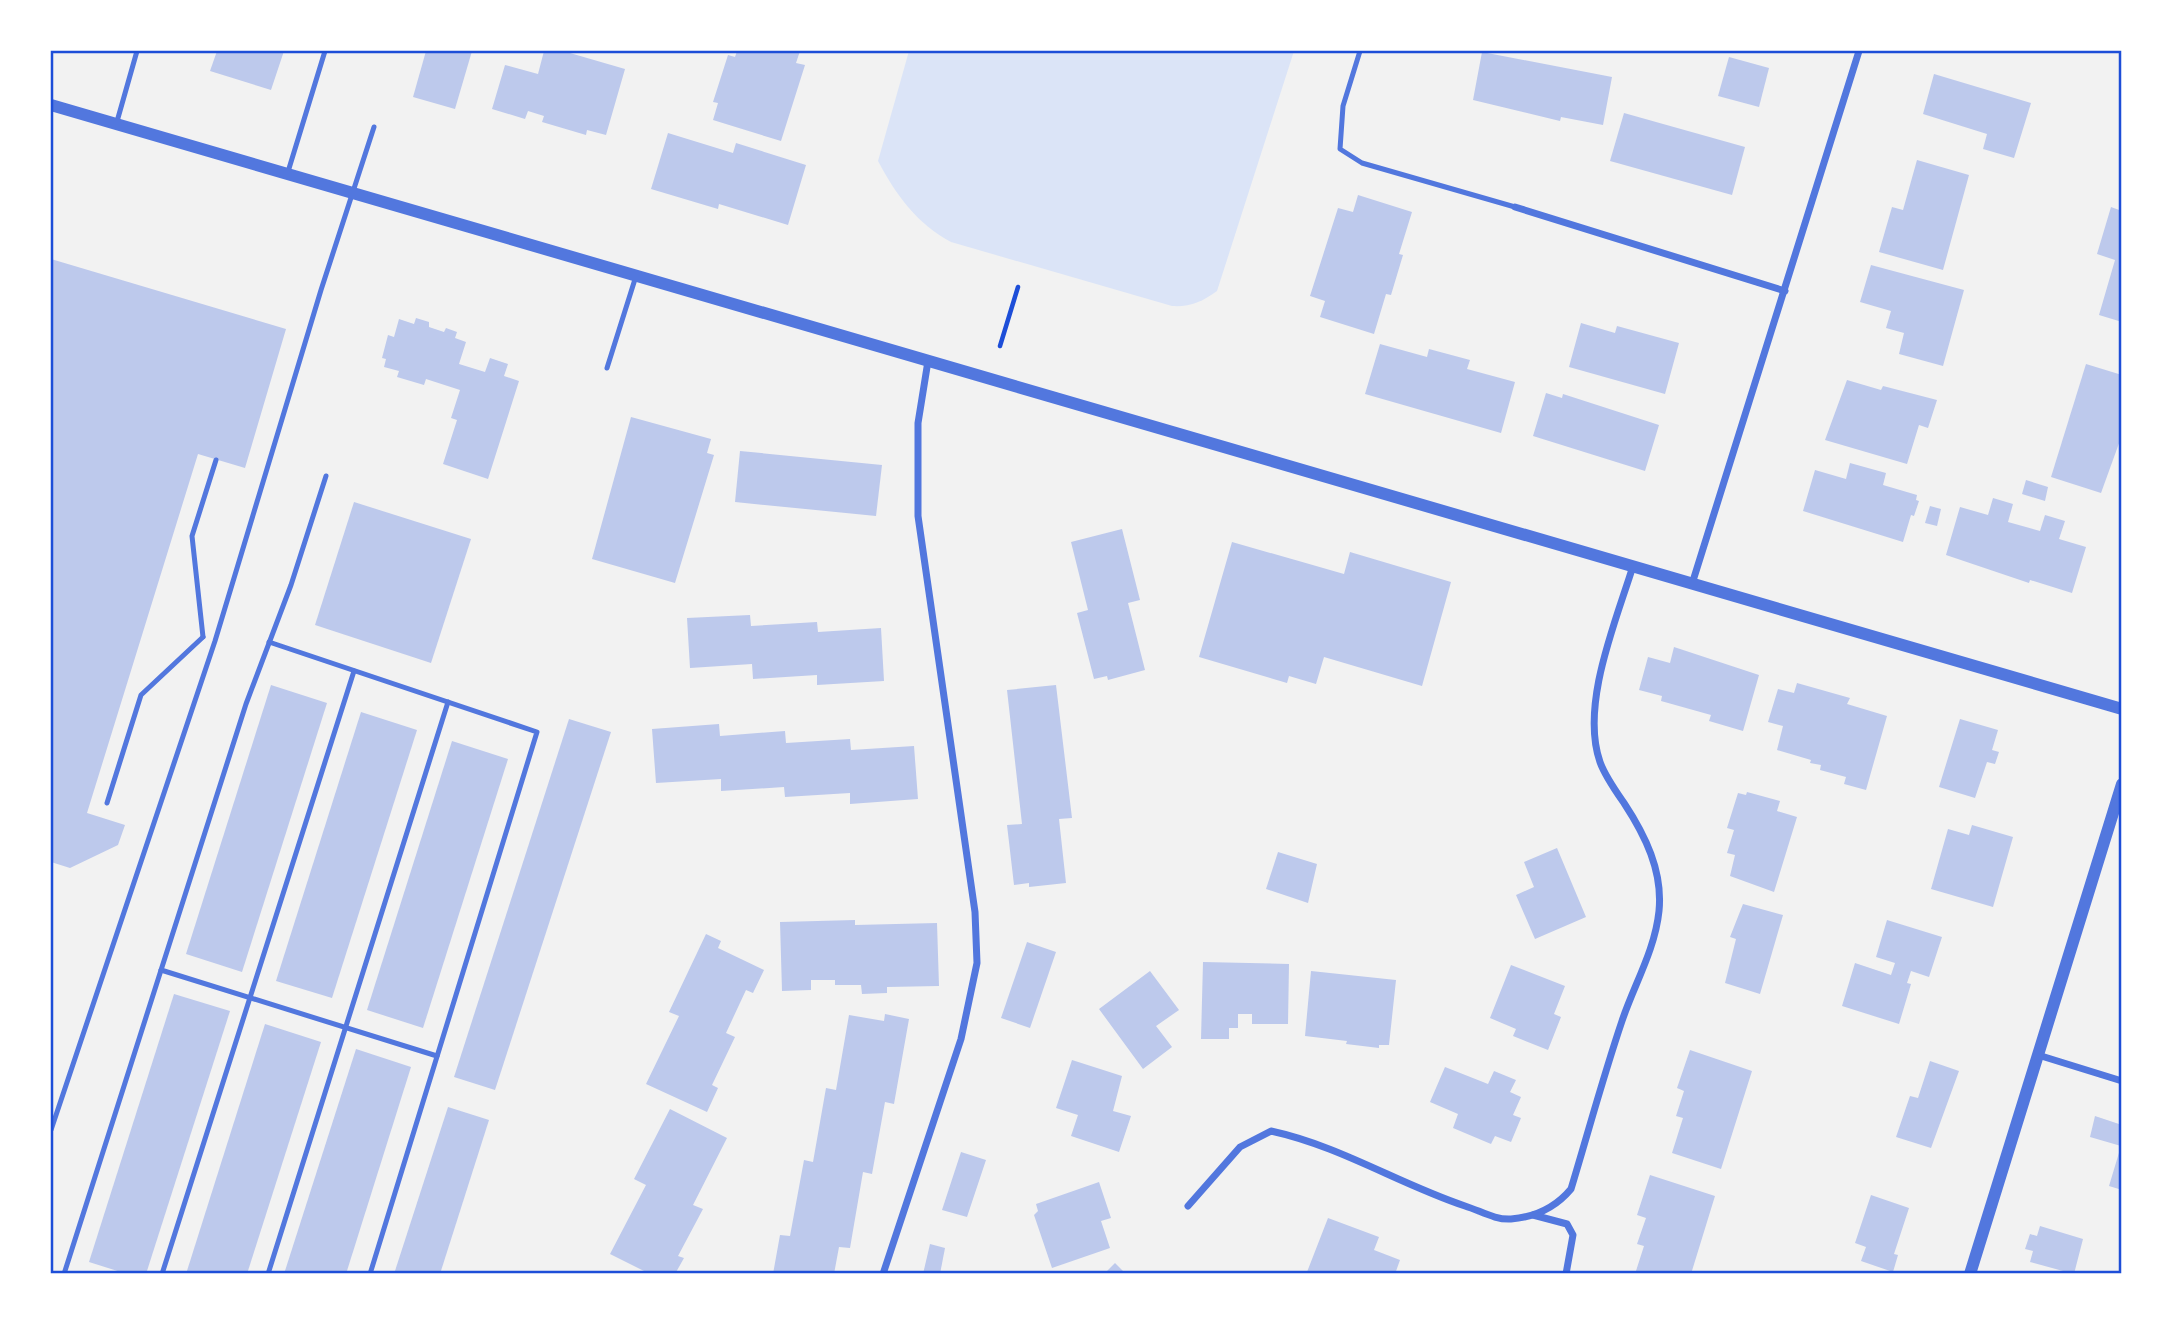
<svg xmlns="http://www.w3.org/2000/svg" width="2173" height="1325" viewBox="0 0 2173 1325" font-family="'Open Sans',sans-serif">
<rect width="100%" height="100%" fill="#f2f2f2"/>
<path fill="#dbe4f7" d="M909 51H1294L1217 291C1202 302 1190 307 1172 306L951 242C917 224 896 195 878 161Z"/>
<g fill="#bdc9ec">
<polygon points="217,51 284,51 271,90 210,71"/>
<polygon points="426,51 472,51 455,109 413,97"/>
<polygon points="544,51 563,51 625,69 606,135 587,130 586,135 542,122 544,116 528,111 525,119 492,109 505,65 538,74"/>
<polygon points="737,51 800,51 796,63 805,65 781,141 713,120 718,103 713,102 728,55 735,57"/>
<polygon points="1482,52 1612,77 1603,125 1561,117 1560,121 1473,100"/>
<polygon points="1729,57 1769,68 1759,107 1718,96"/>
<polygon points="1934,74 2031,103 2014,158 1983,149 1987,134 1923,114"/>
<polygon points="1624,113 1745,147 1732,195 1610,161"/>
<polygon points="668,133 733,153 736,143 806,165 788,225 719,204 718,209 651,189"/>
<polygon points="1917,160 1969,175 1943,270 1879,252 1892,207 1903,210"/>
<polygon points="1358,195 1412,212 1399,254 1403,255 1391,295 1386,294 1374,334 1320,317 1325,301 1310,296 1338,208 1353,212"/>
<polygon points="2111,207 2122,211 2122,322 2099,315 2115,260 2097,254"/>
<polygon points="51,259 286,329 245,468 198,454 87,813 125,825 118,845 70,868 51,862"/>
<polygon points="1871,265 1964,290 1943,366 1899,354 1904,333 1886,328 1891,311 1860,302"/>
<polygon points="416,318 429,322 429,327 444,332 446,328 457,332 455,338 466,342 459,364 485,372 490,358 508,364 504,376 519,381 488,479 443,464 457,420 451,418 460,390 426,379 424,385 397,377 399,371 384,367 386,359 382,358 388,335 394,337 399,319 414,324"/>
<polygon points="1581,323 1615,333 1617,326 1679,343 1665,394 1569,367"/>
<polygon points="1380,344 1427,357 1429,349 1470,360 1467,369 1515,382 1501,433 1365,394"/>
<polygon points="2086,364 2122,375 2122,435 2101,493 2051,477"/>
<polygon points="1847,380 1881,390 1883,386 1937,400 1928,428 1919,425 1907,464 1825,440"/>
<polygon points="1546,393 1562,398 1563,394 1659,425 1645,471 1533,436"/>
<polygon points="631,417 711,439 707,453 714,455 675,583 592,559"/>
<polygon points="740,451 882,465 876,516 735,502"/>
<polygon points="1850,463 1886,473 1883,485 1917,495 1916,500 1919,501 1914,516 1911,515 1903,542 1803,511 1815,470 1846,479"/>
<polygon points="2026,480 2048,487 2045,501 2022,494"/>
<polygon points="1993,498 2013,504 2008,522 2040,531 2045,515 2065,521 2059,539 2086,547 2072,593 2030,580 2029,583 1946,555 1960,507 1988,515"/>
<polygon points="354,502 471,539 431,663 315,625"/>
<polygon points="1930,506 1941,509 1937,526 1925,523"/>
<polygon points="1122,529 1140,600 1128,603 1145,670 1108,680 1107,676 1094,679 1077,613 1088,610 1071,542"/>
<polygon points="1232,542 1344,574 1350,552 1451,582 1422,686 1324,657 1316,684 1289,676 1287,683 1199,657"/>
<polygon points="750,615 751,626 817,622 818,632 881,628 884,681 817,685 817,675 753,679 752,664 690,668 687,618"/>
<polygon points="1674,647 1759,675 1743,731 1709,721 1711,715 1661,701 1662,696 1639,690 1648,657 1670,663"/>
<polygon points="1797,683 1850,698 1847,704 1887,716 1866,790 1844,784 1846,777 1820,770 1821,765 1810,763 1811,760 1777,750 1783,726 1768,722 1778,689 1794,693"/>
<polygon points="271,685 327,703 242,972 186,954"/>
<polygon points="1056,685 1072,818 1059,819 1066,883 1029,887 1029,883 1014,885 1007,825 1022,824 1007,690"/>
<polygon points="361,712 417,730 332,998 276,981"/>
<polygon points="569,719 611,732 495,1090 454,1077"/>
<polygon points="1960,719 1998,730 1992,750 1999,752 1995,764 1987,762 1975,798 1939,787"/>
<polygon points="719,724 720,736 785,731 786,743 850,739 851,750 914,746 918,799 850,804 850,793 785,797 784,787 721,791 721,779 656,783 652,729"/>
<polygon points="452,741 508,759 423,1028 367,1010"/>
<polygon points="1747,792 1780,801 1777,811 1797,817 1774,892 1730,876 1735,855 1727,853 1734,830 1727,828 1738,793 1746,795"/>
<polygon points="1972,825 2013,837 1993,907 1931,889 1948,829 1969,835"/>
<polygon points="1557,848 1586,917 1535,939 1516,895 1534,887 1524,862"/>
<polygon points="1278,852 1317,864 1308,903 1266,889"/>
<polygon points="1743,904 1783,915 1760,994 1725,983 1736,939 1730,937"/>
<polygon points="855,920 855,925 937,923 939,986 887,987 887,993 862,994 861,985 835,985 835,980 811,980 811,990 782,991 780,922"/>
<polygon points="1887,920 1942,937 1929,977 1911,971 1907,983 1911,984 1899,1024 1842,1006 1855,963 1891,975 1895,963 1876,957"/>
<polygon points="706,934 721,941 718,948 764,970 753,993 746,990 726,1033 735,1037 712,1085 718,1088 707,1112 646,1084 679,1016 669,1012"/>
<polygon points="1027,942 1056,952 1030,1028 1001,1018"/>
<polygon points="1203,962 1289,964 1288,1024 1252,1024 1252,1014 1238,1014 1238,1028 1229,1028 1229,1039 1201,1039"/>
<polygon points="1511,965 1565,986 1554,1014 1561,1017 1548,1050 1513,1036 1516,1029 1490,1018"/>
<polygon points="1150,971 1179,1010 1156,1026 1172,1047 1143,1069 1099,1009"/>
<polygon points="1311,971 1396,980 1389,1045 1379,1045 1379,1048 1346,1044 1347,1041 1305,1036"/>
<polygon points="174,994 230,1011 146,1274 127,1274 89,1262"/>
<polygon points="885,1014 909,1019 894,1104 885,1102 872,1174 863,1172 850,1248 839,1247 834,1274 773,1274 780,1235 790,1236 804,1160 813,1162 826,1088 836,1090 849,1015 884,1021"/>
<polygon points="265,1024 321,1042 247,1274 186,1274"/>
<polygon points="356,1049 411,1067 346,1274 284,1274"/>
<polygon points="1690,1050 1752,1071 1721,1169 1672,1153 1683,1118 1676,1116 1684,1091 1677,1088"/>
<polygon points="1072,1060 1122,1076 1113,1111 1131,1116 1119,1152 1071,1136 1078,1115 1056,1108"/>
<polygon points="1930,1061 1959,1071 1931,1148 1896,1137 1910,1096 1918,1098"/>
<polygon points="1445,1067 1488,1084 1494,1071 1516,1080 1510,1092 1521,1097 1513,1115 1521,1118 1511,1142 1495,1136 1491,1144 1453,1128 1458,1114 1430,1102"/>
<polygon points="448,1107 489,1120 440,1274 394,1274"/>
<polygon points="670,1109 727,1138 693,1205 703,1209 678,1256 684,1258 675,1274 650,1274 610,1254 646,1185 634,1179"/>
<polygon points="2095,1116 2122,1125 2122,1190 2109,1186 2121,1146 2090,1137"/>
<polygon points="961,1152 986,1160 967,1217 942,1210"/>
<polygon points="1650,1175 1715,1196 1691,1274 1635,1274 1644,1246 1637,1244 1646,1218 1637,1215"/>
<polygon points="1099,1182 1111,1218 1101,1221 1110,1248 1052,1268 1034,1215 1038,1211 1036,1204"/>
<polygon points="1871,1195 1909,1208 1894,1254 1898,1255 1893,1272 1861,1261 1866,1247 1855,1243"/>
<polygon points="1328,1218 1379,1237 1374,1250 1400,1260 1395,1274 1307,1272"/>
<polygon points="2040,1226 2083,1239 2074,1274 2030,1262 2033,1251 2025,1249 2030,1234 2037,1236"/>
<polygon points="930,1244 945,1248 940,1274 923,1274"/>
<polygon points="1115,1263 1126,1274 1104,1274"/>
</g>
<g fill="none" stroke-linecap="round" stroke-linejoin="round">
<polyline stroke="#1d4ed8" stroke-width="4.5" points="1000,346 1018,287"/>
<g stroke="#5277de" stroke-width="5">
<polyline points="1360,51 1343,106 1340,149 1362,163 1515,207"/>
<polyline points="116,125 137,51"/>
<polyline points="287,175 325,51"/>
<polyline points="607,368 636,276"/>
<polyline points="203,637 192,536 216,460"/>
<polyline points="269,642 537,732 370,1274"/>
<polyline points="107,803 141,695 203,637"/>
<polyline points="161,970 437,1056"/>
<polyline points="51,1130 215,641 321,290 374,127"/>
<polyline points="64,1274 246,704 291,585 326,476"/>
<polyline points="162,1274 354,671"/>
<polyline points="268,1274 448,702"/>
</g>
<g stroke="#5277de" stroke-width="7">
<polyline points="1515,207 1785,291"/>
<polyline points="1692,584 1859,51"/>
<polyline points="2038,1055 2122,1081"/>
<path d="M1188 1206 1240 1147 1271 1131C1340 1146 1399 1184 1465 1206 1481 1211 1495 1220 1511 1219 1536 1217 1556 1207 1571 1189 1588 1133 1603 1077 1622 1021 1634 985 1655 950 1659 911 1663 871 1645 835 1624 803 1615 790 1605 776 1600 762 1580 705 1616 621 1633 566"/>
<polyline points="1533,1215 1567,1224 1573,1235 1566,1274"/>
<polyline points="883,1274 961,1039 977,963 975,912 918,516 918,423 928,361"/>
</g>
<g stroke="#5277de" stroke-width="12">
<polyline points="51,105 2122,709"/>
<polyline points="1970,1274 2122,784"/>
</g>
</g>
<rect width="2173" height="1325" fill="none" stroke="#ffffff" stroke-width="105"/>
<rect x="52" y="52" width="2068" height="1220" fill="none" stroke="#1d4ed8" stroke-width="2.5"/>
</svg>
